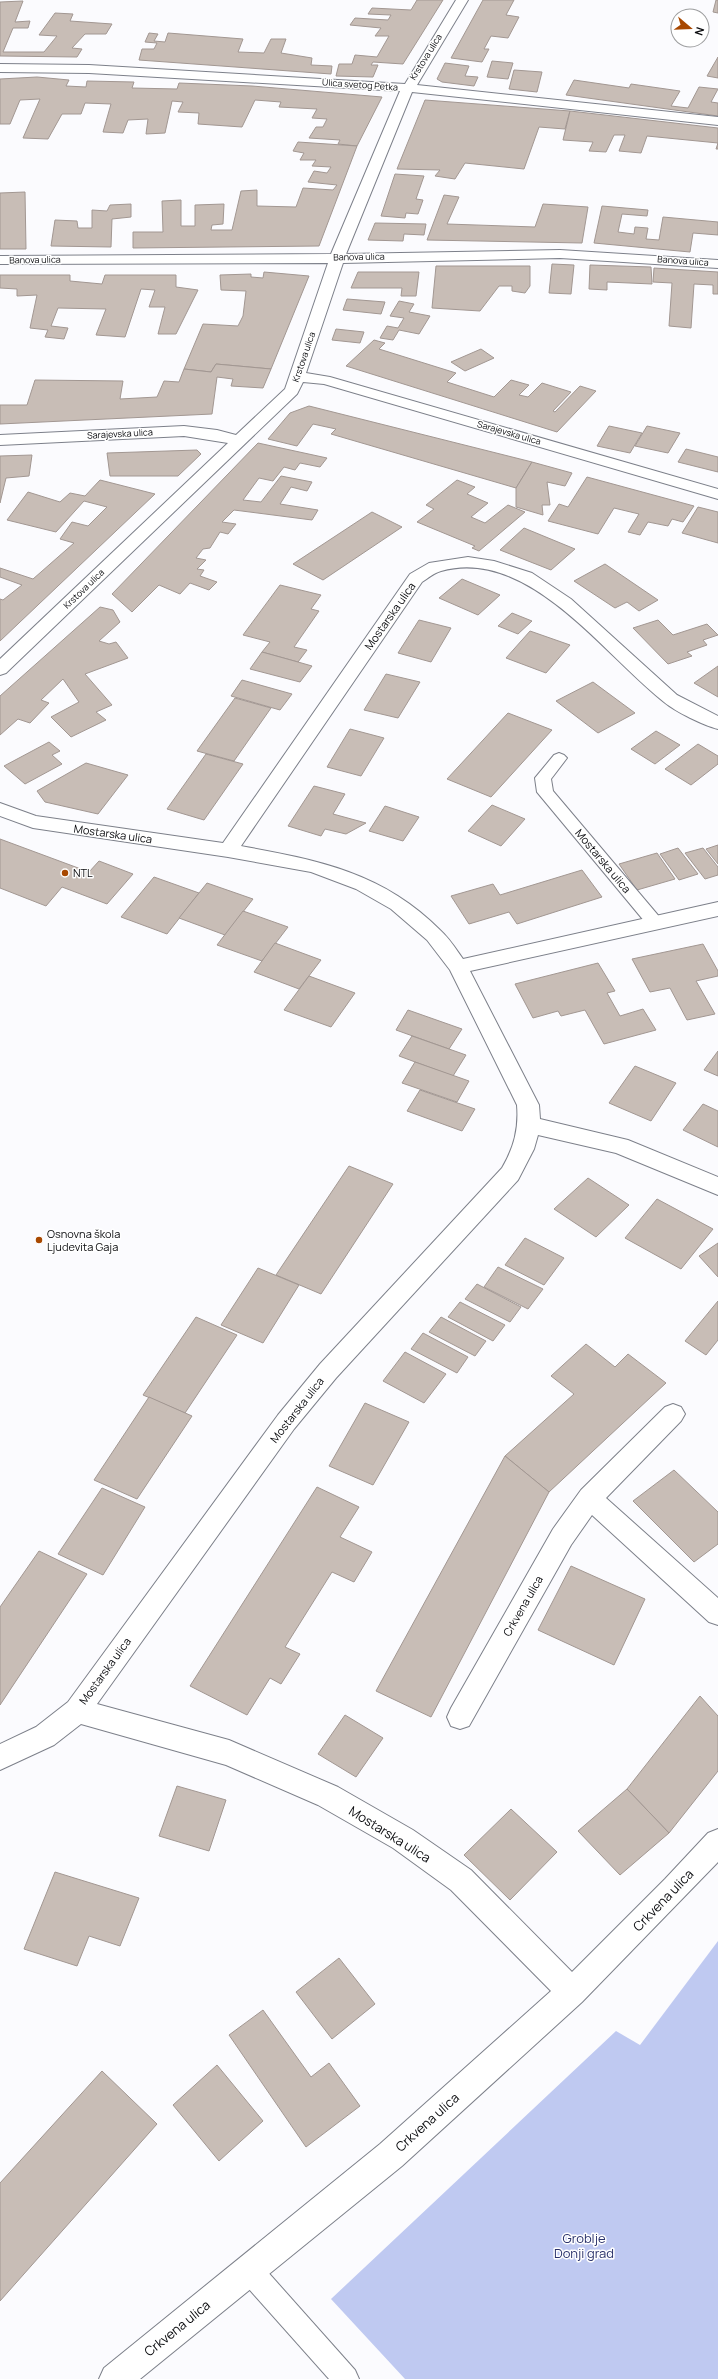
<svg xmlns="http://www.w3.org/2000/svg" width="718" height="2379" viewBox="0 0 718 2379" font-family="Manrope,sans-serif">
<rect width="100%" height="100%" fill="#fbfbfe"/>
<polygon fill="#bfc9f1" points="718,1941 718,2379 405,2379 331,2299 616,2031 640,2045"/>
<g fill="#c8bdb6" stroke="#a29792">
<polygon points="417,0 443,0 403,64 373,62 371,65 378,65 373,77 336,76 339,64 352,64 355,55 377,57 389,36 375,36 381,28 350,25 355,18 388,20 391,15 368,14 372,8 411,10"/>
<polygon points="483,0 514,0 506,15 519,17 508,38 491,36 484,49 489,49 482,62 451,58"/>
<polygon points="716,0 718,0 718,13 713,12"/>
<polygon points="23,1 15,22 30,21 28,28 13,28 3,52 44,52 57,36 39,35 55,13 73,14 70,21 112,24 106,34 85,34 72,48 82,49 77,57 0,56 0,2"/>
<polygon points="149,33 158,34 154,41 165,42 168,33 243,39 238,52 264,53 271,39 286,39 281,53 312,58 311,65 332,66 331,74 139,60 142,49 154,49 157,43 145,42"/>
<polygon points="718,57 718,78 707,76"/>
<polygon points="492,61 513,63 508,79 487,77"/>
<polygon points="445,63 469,66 465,76 478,77 474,86 442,82 437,79"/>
<polygon points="514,70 542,72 537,92 509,89"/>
<polygon points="37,77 69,80 66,86 86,87 87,81 134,82 132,88 177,89 179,83 252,86 382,97 357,146 338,144 340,140 309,138 316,127 323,127 327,119 312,118 317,109 279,107 281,102 255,100 242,127 198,124 199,113 178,112 183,102 172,101 165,133 146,134 148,119 128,120 123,133 103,132 111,104 85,103 81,114 62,114 48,139 23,138 40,99 20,100 10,124 0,124 0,79"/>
<polygon points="574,80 629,88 631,84 680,91 671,106 688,108 699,87 718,89 711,102 718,103 718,116 566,95"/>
<polygon points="425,100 570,111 565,129 539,127 524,169 465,163 455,179 435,176 440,170 397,169"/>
<polygon points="570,111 718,128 718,149 716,149 718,143 647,136 641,153 619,151 625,135 614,135 606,152 589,151 593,142 563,140"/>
<polygon points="298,142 357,146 319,246 133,248 133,232 163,232 162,201 181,200 181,226 195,226 195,205 224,204 223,224 212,225 211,230 232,230 241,191 257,190 257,206 296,207 303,188 333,190 337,185 308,182 314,171 327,173 331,167 312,166 316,160 300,160 304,153 293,151"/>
<polygon points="395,174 424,176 416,199 423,200 418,214 406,213 405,218 381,216"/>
<polygon points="25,192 26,249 0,249 0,193"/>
<polygon points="444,195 459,197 447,224 535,227 543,204 588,207 582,243 427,240"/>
<polygon points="131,204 131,217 112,219 111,247 51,246 55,220 77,221 78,228 92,228 92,210 107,211 110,205"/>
<polygon points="602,206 648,210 647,216 622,214 618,232 634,234 635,227 648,228 646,239 659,240 663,217 718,222 718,235 693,233 690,252 594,243"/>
<polygon points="375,223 426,224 424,235 404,234 403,241 368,240"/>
<polygon points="552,264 574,265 571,294 549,293"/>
<polygon points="590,265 651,267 652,284 607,282 607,290 589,289"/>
<polygon points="436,266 530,266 530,286 525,293 512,291 512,286 499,286 480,311 432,308"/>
<polygon points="654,268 718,272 718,294 713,294 713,285 694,284 691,328 669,326 672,283 653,282"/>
<polygon points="264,272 309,276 271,369 216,364 211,372 184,369 203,324 238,326 243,316 246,291 221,290 220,275 251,274 251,277 263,278"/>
<polygon points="358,272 419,272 416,296 401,296 402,288 351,288"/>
<polygon points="0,275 70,275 70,281 102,284 105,275 176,275 176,287 198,290 176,334 158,334 165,307 149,307 155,290 141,289 125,337 96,335 106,309 58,308 51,326 68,328 64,339 45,337 48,330 30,328 37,295 17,296 17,289 0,288"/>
<polygon points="347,299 385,302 381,314 343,310"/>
<polygon points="399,301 414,304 409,312 430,316 419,334 399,330 393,340 380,338 387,326 398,328 404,318 390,316"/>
<polygon points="336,329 364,332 360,343 332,340"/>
<polygon points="374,340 385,343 379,349 456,373 447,382 494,397 511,380 529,385 519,395 528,397 542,383 571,392 553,411 555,412 580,386 596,391 557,432 346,366"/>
<polygon points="481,349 494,358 465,371 451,362"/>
<polygon points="216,364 271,369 263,388 231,386 233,379 217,377 212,414 0,424 0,405 27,405 35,380 123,381 120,399 157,397 164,381 179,382 184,369 211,372"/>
<polygon points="309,406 532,462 516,488 331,434 336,429 313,424 297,446 268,439 290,413"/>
<polygon points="609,426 642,433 630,453 597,446"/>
<polygon points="647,426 680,433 668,453 635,446"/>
<polygon points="258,443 327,458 320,467 300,463 295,470 284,467 273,481 259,478 243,500 261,502 281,476 312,482 307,491 291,487 280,504 318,510 312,520 234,510 222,522 236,524 228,534 220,532 210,548 203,549 196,558 206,560 197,569 204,570 200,576 217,582 209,590 190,583 180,594 159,585 132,612 112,594"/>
<polygon points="686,449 718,457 718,472 678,462"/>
<polygon points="197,450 201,454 178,476 110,476 107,453"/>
<polygon points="32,455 29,476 6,478 0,503 0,456"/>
<polygon points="532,462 572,473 565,486 547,482 550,505 542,505 543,515 516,507 516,488"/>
<polygon points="587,477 694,506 683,522 672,519 668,526 648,522 640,535 628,532 639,514 614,508 598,534 548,521 559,504 568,507"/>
<polygon points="100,480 155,494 0,641 0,599 3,600 22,585 0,577 0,568 33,579 74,543 60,539 72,522 88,526 107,507 84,501 56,532 7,520 28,492 60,502 70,493 85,496"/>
<polygon points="457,480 475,487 467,494 488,503 471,517 485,523 508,505 525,512 479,551 472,548 475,546 417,522 434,509 426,505"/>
<polygon points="698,507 718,512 718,543 682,533"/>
<polygon points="372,512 402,527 323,580 293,564"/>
<polygon points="524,528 575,549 551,570 500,550"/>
<polygon points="605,564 658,600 639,611 627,602 615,608 574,581"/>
<polygon points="462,579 500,595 478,615 439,598"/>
<polygon points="280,585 321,595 311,609 319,611 294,647 307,650 298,662 262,652 270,642 243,635"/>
<polygon points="100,607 113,610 120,622 99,641 109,644 116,642 128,658 85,674 112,705 96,712 106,720 71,737 51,717 79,702 63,679 41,700 49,703 30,723 18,719 0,735 0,696"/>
<polygon points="512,613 532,621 518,634 498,626"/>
<polygon points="419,620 451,628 431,662 398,653"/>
<polygon points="658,620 673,635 707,624 718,635 703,640 707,645 687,652 692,656 668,664 633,628"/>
<polygon points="530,631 570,645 546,673 506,658"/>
<polygon points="262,652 298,662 312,666 300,682 250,669"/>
<polygon points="718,666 718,697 694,683"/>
<polygon points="386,674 420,682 398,718 364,710"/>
<polygon points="242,680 292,694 280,710 231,696"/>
<polygon points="593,682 635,713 598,733 556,701"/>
<polygon points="235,698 271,708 234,761 197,751"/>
<polygon points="508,713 552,730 491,797 447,779"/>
<polygon points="350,729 384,738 361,776 327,767"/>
<polygon points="656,731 680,745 655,764 631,749"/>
<polygon points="49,742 60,751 52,755 62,764 25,784 4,766"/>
<polygon points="698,744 718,756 718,764 691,785 665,769"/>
<polygon points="206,754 243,764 204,820 167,809"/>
<polygon points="86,763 128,775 98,814 45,802 37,791"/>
<polygon points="314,786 345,794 333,814 366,823 346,834 325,829 321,836 288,826"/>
<polygon points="492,805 525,819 501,846 468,831"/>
<polygon points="385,806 419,817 403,841 369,831"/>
<polygon points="0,839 89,872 99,861 133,874 107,904 62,887 46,906 0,888"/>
<polygon points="718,845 718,864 706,849"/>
<polygon points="678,848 698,874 679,880 660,854"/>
<polygon points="703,848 718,867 718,875 705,879 685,853"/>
<polygon points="657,853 675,879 637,890 619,864"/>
<polygon points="582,870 602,897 517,924 509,912 469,924 451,896 493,884 500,895"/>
<polygon points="154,877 199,893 167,934 121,917"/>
<polygon points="207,883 253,899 225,935 179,918"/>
<polygon points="243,911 288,927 262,961 217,945"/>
<polygon points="275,943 321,960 299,989 254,972"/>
<polygon points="703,944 718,971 718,976 696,981 715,1014 687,1020 670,988 650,992 632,959"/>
<polygon points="598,963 615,991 607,993 620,1016 643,1009 656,1030 604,1044 585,1010 561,1016 558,1011 533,1018 515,984"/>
<polygon points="309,976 355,993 331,1027 284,1010"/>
<polygon points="408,1010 462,1029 449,1049 396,1030"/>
<polygon points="412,1036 466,1055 453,1076 399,1056"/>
<polygon points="718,1051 718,1076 704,1070"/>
<polygon points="415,1062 469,1081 457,1102 402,1083"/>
<polygon points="635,1066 676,1083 651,1121 609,1103"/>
<polygon points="420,1090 475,1109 462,1131 407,1111"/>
<polygon points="703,1104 718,1111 718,1147 683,1130"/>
<polygon points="349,1166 393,1184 321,1294 276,1275"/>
<polygon points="588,1178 629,1205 596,1237 554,1209"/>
<polygon points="657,1199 713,1229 681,1269 625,1238"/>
<polygon points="525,1238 564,1258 544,1285 505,1265"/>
<polygon points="718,1243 718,1277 699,1256"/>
<polygon points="498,1267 543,1289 528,1309 484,1287"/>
<polygon points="258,1268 299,1285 263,1343 221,1325"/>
<polygon points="477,1284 521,1307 510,1322 465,1299"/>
<polygon points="718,1301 718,1340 706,1355 685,1341"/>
<polygon points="460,1302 505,1325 493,1341 448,1317"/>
<polygon points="196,1317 237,1335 185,1413 143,1395"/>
<polygon points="441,1317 486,1341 475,1356 429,1332"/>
<polygon points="423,1333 468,1357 457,1373 411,1349"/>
<polygon points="586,1344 615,1367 628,1354 666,1383 549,1492 505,1456 574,1394 551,1376"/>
<polygon points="405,1352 446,1374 424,1403 383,1381"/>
<polygon points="149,1397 192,1416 137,1499 94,1480"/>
<polygon points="365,1403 409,1422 373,1485 329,1466"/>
<polygon points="505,1456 549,1492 431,1717 376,1691"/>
<polygon points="674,1470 718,1512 718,1544 694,1562 633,1501"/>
<polygon points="317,1487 359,1507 340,1537 372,1552 354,1582 332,1572 285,1647 300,1654 281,1684 270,1678 247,1715 190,1686"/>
<polygon points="102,1488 145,1507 103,1575 58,1554"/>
<polygon points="39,1551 87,1574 0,1705 0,1607"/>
<polygon points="571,1566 645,1599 614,1665 538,1630"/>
<polygon points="700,1696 718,1716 718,1771 669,1833 627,1789"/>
<polygon points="345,1715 383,1738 356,1777 318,1754"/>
<polygon points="177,1786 226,1800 209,1851 159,1836"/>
<polygon points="627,1789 669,1833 620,1875 578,1831"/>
<polygon points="511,1809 557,1852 510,1900 464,1855"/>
<polygon points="55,1872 139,1898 120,1946 89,1936 77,1966 24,1949"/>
<polygon points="339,1958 375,2004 332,2039 296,1992"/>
<polygon points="263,2010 311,2077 329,2063 360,2106 306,2147 229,2035"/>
<polygon points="217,2065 263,2121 219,2161 173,2105"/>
<polygon points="102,2071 157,2124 0,2301 0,2183"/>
</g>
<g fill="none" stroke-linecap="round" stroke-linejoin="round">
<g stroke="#7d808a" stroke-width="2">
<g id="lane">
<polygon points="559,753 564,755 567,758 551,779 553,791 662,920 664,924 662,928 650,928 537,792 535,778 554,755"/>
<polygon points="249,2257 258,2261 355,2370 359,2379 329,2379 240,2279 236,2270 240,2261"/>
</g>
</g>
<g stroke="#7d808a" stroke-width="2">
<g id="street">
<polygon points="456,0 468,0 417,85 718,117 718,125 412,92 346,254 560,250 718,260 718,268 560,258 343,263 306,373 330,377 718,489 718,499 324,384 303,382 297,394 6,673 0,675 0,659 228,443 184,436 0,445 0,435 184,426 217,430 236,435 285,389 328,263 0,264 0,256 331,254 400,91 89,73 0,72 0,64 89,65 405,84"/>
<path d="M468 557 494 561 532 573 571 599 677 695 718 716V729C703 725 676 712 664 702 604 655 528 546 441 571 434 573 428 578 422 582L241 846C317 860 383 872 440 930 449 938 456 949 463 959L718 902V916L470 971 539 1105 540 1119 628 1140 718 1177V1195L616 1153 538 1135 534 1149 518 1180 336 1378 294 1429 97 1704 229 1740 338 1787 413 1830 471 1870 572 1972 665 1879 708 1833 718 1829V1862L582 2002 402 2166 140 2379H99L104 2368 380 2144 551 1991 451 1890 393 1848 318 1805 226 1765 81 1724 54 1745 0 1770V1744L36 1727 68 1702 278 1415 320 1364 502 1168C514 1147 519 1129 517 1105L450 970 427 940 391 909 356 889 311 872 228 857 33 828 0 816V803L36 816 223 843 410 574 429 563Z"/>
<polygon points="673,1404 681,1407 685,1414 681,1421 606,1498 718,1598 718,1625 709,1622 592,1515 571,1545 469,1726 460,1729 451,1726 447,1717 451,1708 553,1529 581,1490 665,1407"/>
</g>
</g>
<use href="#lane" fill="#fff" fill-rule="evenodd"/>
<use href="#street" fill="#fff" fill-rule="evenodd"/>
</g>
<g fill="#a84800" stroke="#fff" stroke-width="1.5">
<circle cx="65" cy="873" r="4"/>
<circle cx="39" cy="1240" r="4"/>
</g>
<g text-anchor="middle" stroke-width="3" stroke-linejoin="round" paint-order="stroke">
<g font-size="9" fill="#0b0c0f" stroke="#fff">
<text transform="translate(426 57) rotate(-58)" y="3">Krstova ulica</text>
<text transform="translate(360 85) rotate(4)" y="3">Ulica svetog Petka</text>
<text transform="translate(359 257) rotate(-1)" y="3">Banova ulica</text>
<text transform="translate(35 260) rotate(-1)" y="3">Banova ulica</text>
<text transform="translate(683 261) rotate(4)" y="3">Banova ulica</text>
<text transform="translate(304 357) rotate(-71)" y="3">Krstova ulica</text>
<text transform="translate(509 433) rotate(16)" y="3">Sarajevska ulica</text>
<text transform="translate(120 434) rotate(-3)" y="3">Sarajevska ulica</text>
<text transform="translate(84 589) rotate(-44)" y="3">Krstova ulica</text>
</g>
<g font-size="11" fill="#0b0c0f" stroke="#fff">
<text transform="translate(390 616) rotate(-55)" y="4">Mostarska ulica</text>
<text transform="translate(113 834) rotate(8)" y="4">Mostarska ulica</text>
<text transform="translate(603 861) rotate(50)" y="4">Mostarska ulica</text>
<text transform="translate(297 1410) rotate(-52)" y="4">Mostarska ulica</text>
<text transform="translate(523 1606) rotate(-60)" y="4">Crkvena ulica</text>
<text transform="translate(105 1671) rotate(-54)" y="4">Mostarska ulica</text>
</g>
<g font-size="11" fill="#0b0c0f" stroke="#fff" text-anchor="start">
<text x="73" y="877">NTL</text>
<text x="47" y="1238">Osnovna škola<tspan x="47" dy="13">Ljudevita Gaja</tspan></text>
</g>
<g font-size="13" fill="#0b0c0f" stroke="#fff">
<text transform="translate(390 1834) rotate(32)" y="5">Mostarska ulica</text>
<text transform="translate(663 1900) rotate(-46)" y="5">Crkvena ulica</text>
<text transform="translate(427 2122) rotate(-42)" y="5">Crkvena ulica</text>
<text transform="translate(177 2328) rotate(-39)" y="5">Crkvena ulica</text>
</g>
<g font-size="13" fill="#2a326b" stroke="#fff">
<text x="584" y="2243">Groblje<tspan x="584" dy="15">Donji grad</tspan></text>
</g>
</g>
<g transform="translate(690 28) rotate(109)"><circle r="19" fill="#ffffff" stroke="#9d9e9f"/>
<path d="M0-3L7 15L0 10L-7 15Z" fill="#a84800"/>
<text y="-6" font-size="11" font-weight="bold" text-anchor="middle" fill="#0b0c0f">N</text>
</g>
</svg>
